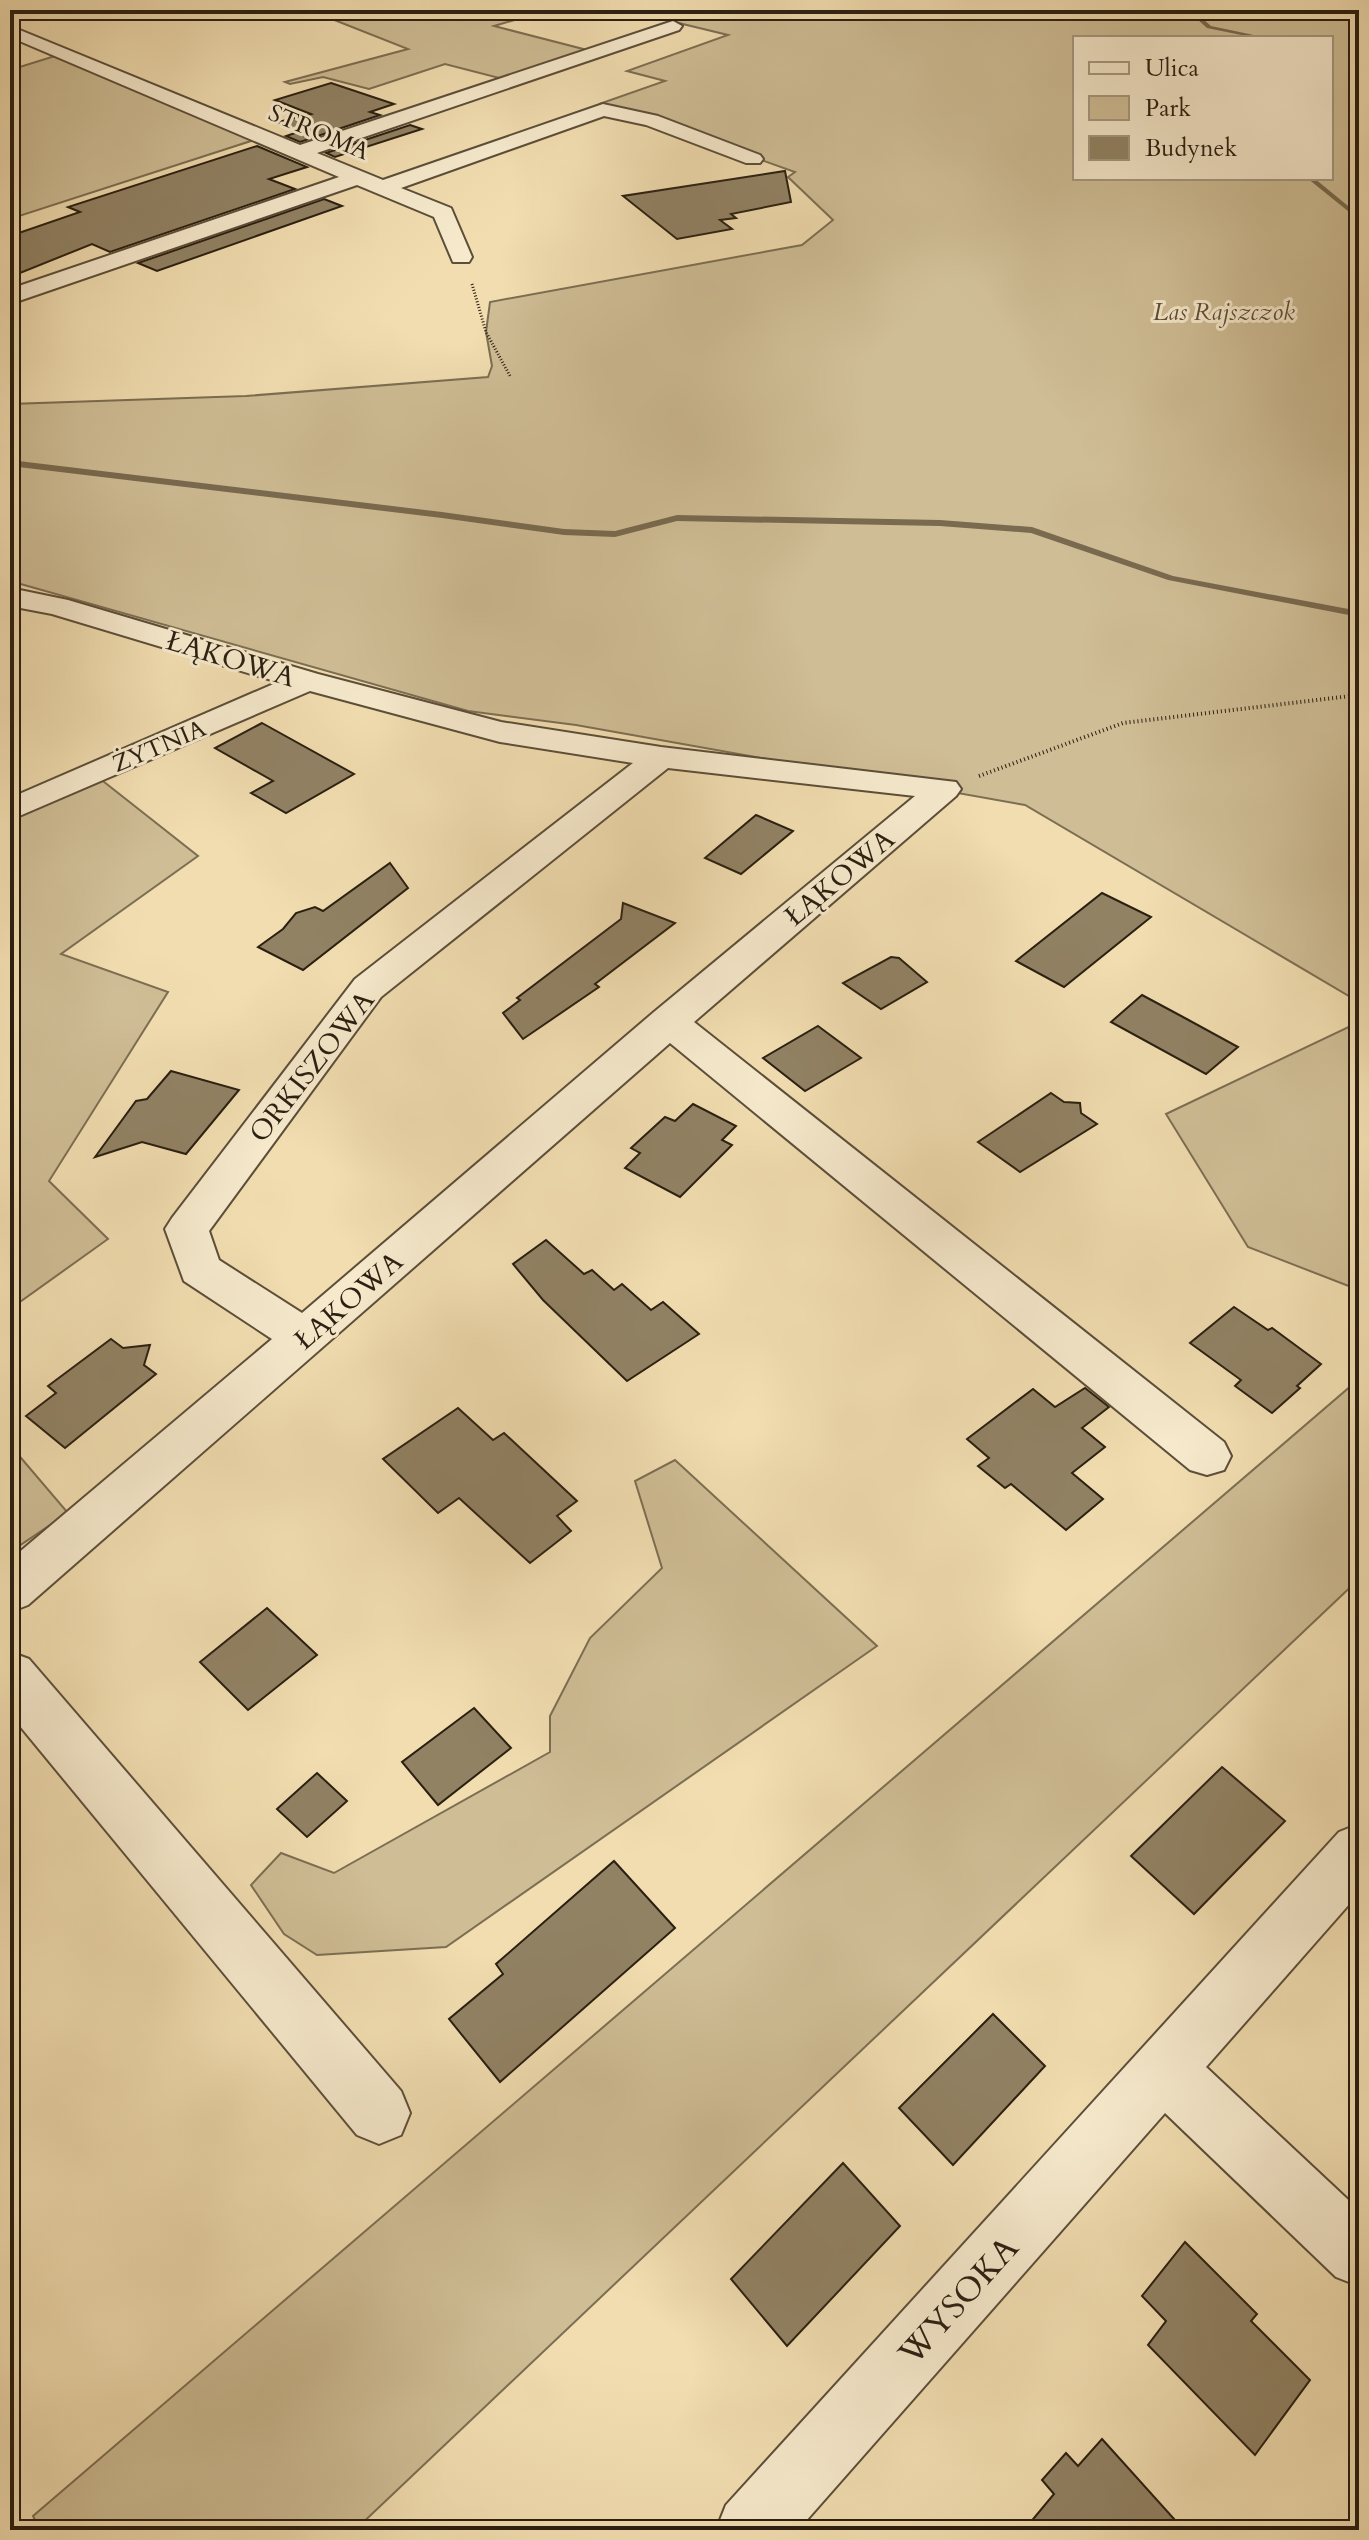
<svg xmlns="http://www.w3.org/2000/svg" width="1369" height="2540" viewBox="0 0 1369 2540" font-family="Cardo,serif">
<rect width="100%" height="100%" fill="#f1ddb0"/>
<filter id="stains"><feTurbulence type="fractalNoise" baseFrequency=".0025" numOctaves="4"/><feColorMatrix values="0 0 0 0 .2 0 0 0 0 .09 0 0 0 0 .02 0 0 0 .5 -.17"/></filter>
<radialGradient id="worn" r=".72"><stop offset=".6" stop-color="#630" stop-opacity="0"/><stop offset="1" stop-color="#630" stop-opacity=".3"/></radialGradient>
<g fill="#cfbd95" stroke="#7c6e53" stroke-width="2" fill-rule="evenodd">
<polygon points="309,10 548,10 494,26 587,50 503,79 445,64 369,89 323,77 290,84 285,82 408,49"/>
<path d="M625 10H1359V1002L1025 805 576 725 468 711 10 581V404L246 396 488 377 492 366 486 332 490 302 802 245 833 220 788 177 795 172 602 103 665 81 627 71 728 35ZM1075 38H1331V178H1075Z"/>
<polygon points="58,55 254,140 10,219 10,70"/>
<polygon points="94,774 198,856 61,954 168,992 49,1181 108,1239 10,1309 10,814"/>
<polygon points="1359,1022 1359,1290 1248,1247 1166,1114"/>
<polygon points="1359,1379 1359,1579 355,2530 40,2530 33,2516"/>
<polygon points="10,1445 68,1513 10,1552"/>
<polygon points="675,1460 877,1646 446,1947 317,1955 284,1934 251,1885 281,1853 334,1873 550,1752 550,1716 590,1638 662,1568 635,1481"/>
</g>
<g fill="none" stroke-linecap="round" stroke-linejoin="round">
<g fill="#796a50" fill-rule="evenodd">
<polygon points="1187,10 1193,10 1211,26 1268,38 1256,38 1207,28"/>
<polygon points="1307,178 1314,178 1359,215 1359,220"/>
<polygon points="10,460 442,512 564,529 615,531 677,515 940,520 1032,527 1173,576 1359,611 1359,617 1168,580 1031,533 940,526 677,521 615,537 564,535 442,518 10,466"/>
</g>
</g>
<g fill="#918264" stroke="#2a1f11" stroke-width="2">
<polygon points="331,83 394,104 370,112 380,115 300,142 286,136 298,132 278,122 311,114 275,100"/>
<polygon points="410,125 422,129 335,157 326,153"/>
<polygon points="257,146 307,167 269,179 295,189 110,252 92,244 10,277 10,236 80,212 68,207"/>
<polygon points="785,171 791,202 731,214 736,218 720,220 732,229 677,239 623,196"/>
<polygon points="324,199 342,206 157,271 138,263"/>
<polygon points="262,723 354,774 286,813 251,793 273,781 215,748"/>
<polygon points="756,815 793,831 741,874 705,858"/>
<polygon points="390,863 408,888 303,970 258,947 283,929 296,913 315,907 323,911"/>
<polygon points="1102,893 1151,917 1064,987 1016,961"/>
<polygon points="623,903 675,923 595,984 599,987 523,1039 503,1013 520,1000 517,998 621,919"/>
<polygon points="891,957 899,958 927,982 881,1009 843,983"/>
<polygon points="1142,995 1183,1017 1238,1047 1206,1074 1111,1022"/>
<polygon points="818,1026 861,1058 805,1091 763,1058"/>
<polygon points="171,1071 239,1090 186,1154 142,1142 95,1157 136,1101 147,1099"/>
<polygon points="1051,1093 1064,1102 1080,1103 1081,1113 1097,1124 1020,1172 978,1142"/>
<polygon points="693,1104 736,1126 722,1140 732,1145 680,1197 625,1168 640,1153 631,1148 665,1117 675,1121"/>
<polygon points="546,1240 584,1274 592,1270 614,1290 622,1284 651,1310 663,1302 699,1334 627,1381 543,1300 513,1264"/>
<polygon points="1234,1307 1268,1330 1272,1328 1321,1364 1297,1386 1300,1388 1272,1413 1235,1386 1241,1380 1190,1343"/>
<polygon points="111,1339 123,1348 150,1345 144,1365 156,1374 65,1448 26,1416 56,1393 48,1386"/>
<polygon points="1085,1388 1109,1407 1082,1428 1105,1447 1072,1473 1103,1499 1066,1530 1011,1484 1005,1488 978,1466 989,1458 967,1439 1033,1389 1055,1407"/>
<polygon points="458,1408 493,1440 504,1433 577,1501 557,1516 571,1531 530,1563 459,1498 438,1513 383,1459"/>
<polygon points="267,1608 317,1655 248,1710 200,1662"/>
<polygon points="474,1708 511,1748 438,1805 402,1762"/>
<polygon points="1222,1767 1285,1821 1194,1914 1131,1856"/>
<polygon points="317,1773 347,1801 307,1837 277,1809"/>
<polygon points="614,1861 675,1928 500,2082 449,2019 503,1974 496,1964"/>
<polygon points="993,2014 1045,2066 953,2165 899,2108"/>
<polygon points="843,2163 900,2226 787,2346 731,2279"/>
<polygon points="1185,2242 1257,2314 1251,2321 1310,2380 1255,2455 1148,2345 1166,2321 1142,2296"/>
<polygon points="1102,2439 1184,2530 1024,2530 1054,2494 1042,2480 1066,2453 1078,2466"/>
</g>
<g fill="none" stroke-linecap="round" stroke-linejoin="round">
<g stroke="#5c4e39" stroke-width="4">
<g id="minor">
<polygon points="673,21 682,26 679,30 317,153 383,180 603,104 658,116 760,155 763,159 760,163 746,163 646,125 604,116 401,188 451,208 472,257 469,262 453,262 434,217 357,185 10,304 10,289 339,177 10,37 10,26 300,145"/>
<path d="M10 588 68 600 318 674 501 722 661 747 956 782 961 789 956 796 694 1022 1224 1442 1231 1456 1224 1470 1207 1475 1190 1470 670 1043 28 1605 10 1612V1560L272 1339 184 1281 165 1229 172 1218 355 979 633 763 500 742 310 691 10 820V798L278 682 52 614 10 606ZM668 768 915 796 654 1012 302 1313 219 1260 209 1231 381 997Z"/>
<polygon points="10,1652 29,1659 401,2091 410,2113 401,2135 379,2144 357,2135 10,1714"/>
<polygon points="1359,1824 1359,1893 1206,2067 1359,2210 1359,2286 1336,2277 1165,2113 798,2530 716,2530 726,2505 1339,1832"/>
</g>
</g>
<polyline stroke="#2a1f11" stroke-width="3" stroke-dasharray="1 2" stroke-linecap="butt" points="472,284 486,332 510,376"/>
<polyline stroke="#2a1f11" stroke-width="4" stroke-dasharray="1 3" stroke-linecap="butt" points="979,776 1123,723 1359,695"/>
<use href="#minor" fill="#f6e9cc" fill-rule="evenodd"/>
</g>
<g text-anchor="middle" stroke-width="6" stroke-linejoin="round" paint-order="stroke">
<g font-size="24" fill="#2a1f11" stroke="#f6e9cc">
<text transform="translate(319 132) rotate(23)" y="8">STROMA</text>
<text transform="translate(159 746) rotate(-23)" y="8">ŻYTNIA</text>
</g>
<g font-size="24" font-style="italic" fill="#5c4e39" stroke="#f6e9cc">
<text x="1224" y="320">Las Rajszczok</text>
</g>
<g font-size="28" fill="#2a1f11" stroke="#f6e9cc">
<text transform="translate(231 658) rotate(17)" y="10">ŁĄKOWA</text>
<text transform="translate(839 877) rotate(-40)" y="10">ŁĄKOWA</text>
<text transform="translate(311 1066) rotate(-52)" y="10">ORKISZOWA</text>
<text transform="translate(348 1300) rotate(-41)" y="10">ŁĄKOWA</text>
</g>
<g font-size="34" fill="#2a1f11" stroke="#f6e9cc">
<text transform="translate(958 2300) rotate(-48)" y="12">WYSOKA</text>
</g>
</g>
<rect width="1369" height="2540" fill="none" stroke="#f1ddb0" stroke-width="40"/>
<rect x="12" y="12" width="1345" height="2516" fill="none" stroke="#2a1f11" stroke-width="4"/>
<rect x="20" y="20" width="1329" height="2500" fill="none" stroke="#2a1f11" stroke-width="2"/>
<rect x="1073" y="36" width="260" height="144" fill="#f6e9cc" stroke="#a49881" stroke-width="2"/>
<rect x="1089" y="62" width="40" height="12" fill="#f6e9cc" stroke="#a49881" stroke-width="2"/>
<text x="1145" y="76" font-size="24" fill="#2a1f11">Ulica</text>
<rect x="1089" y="96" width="40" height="24" fill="#cfbd95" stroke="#a49881" stroke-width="2"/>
<text x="1145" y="116" font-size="24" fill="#2a1f11">Park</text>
<rect x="1089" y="136" width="40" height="24" fill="#918264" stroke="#a49881" stroke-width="2"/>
<text x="1145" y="156" font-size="24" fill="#2a1f11">Budynek</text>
<rect width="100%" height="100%" filter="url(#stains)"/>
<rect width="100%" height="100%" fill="url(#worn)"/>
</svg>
